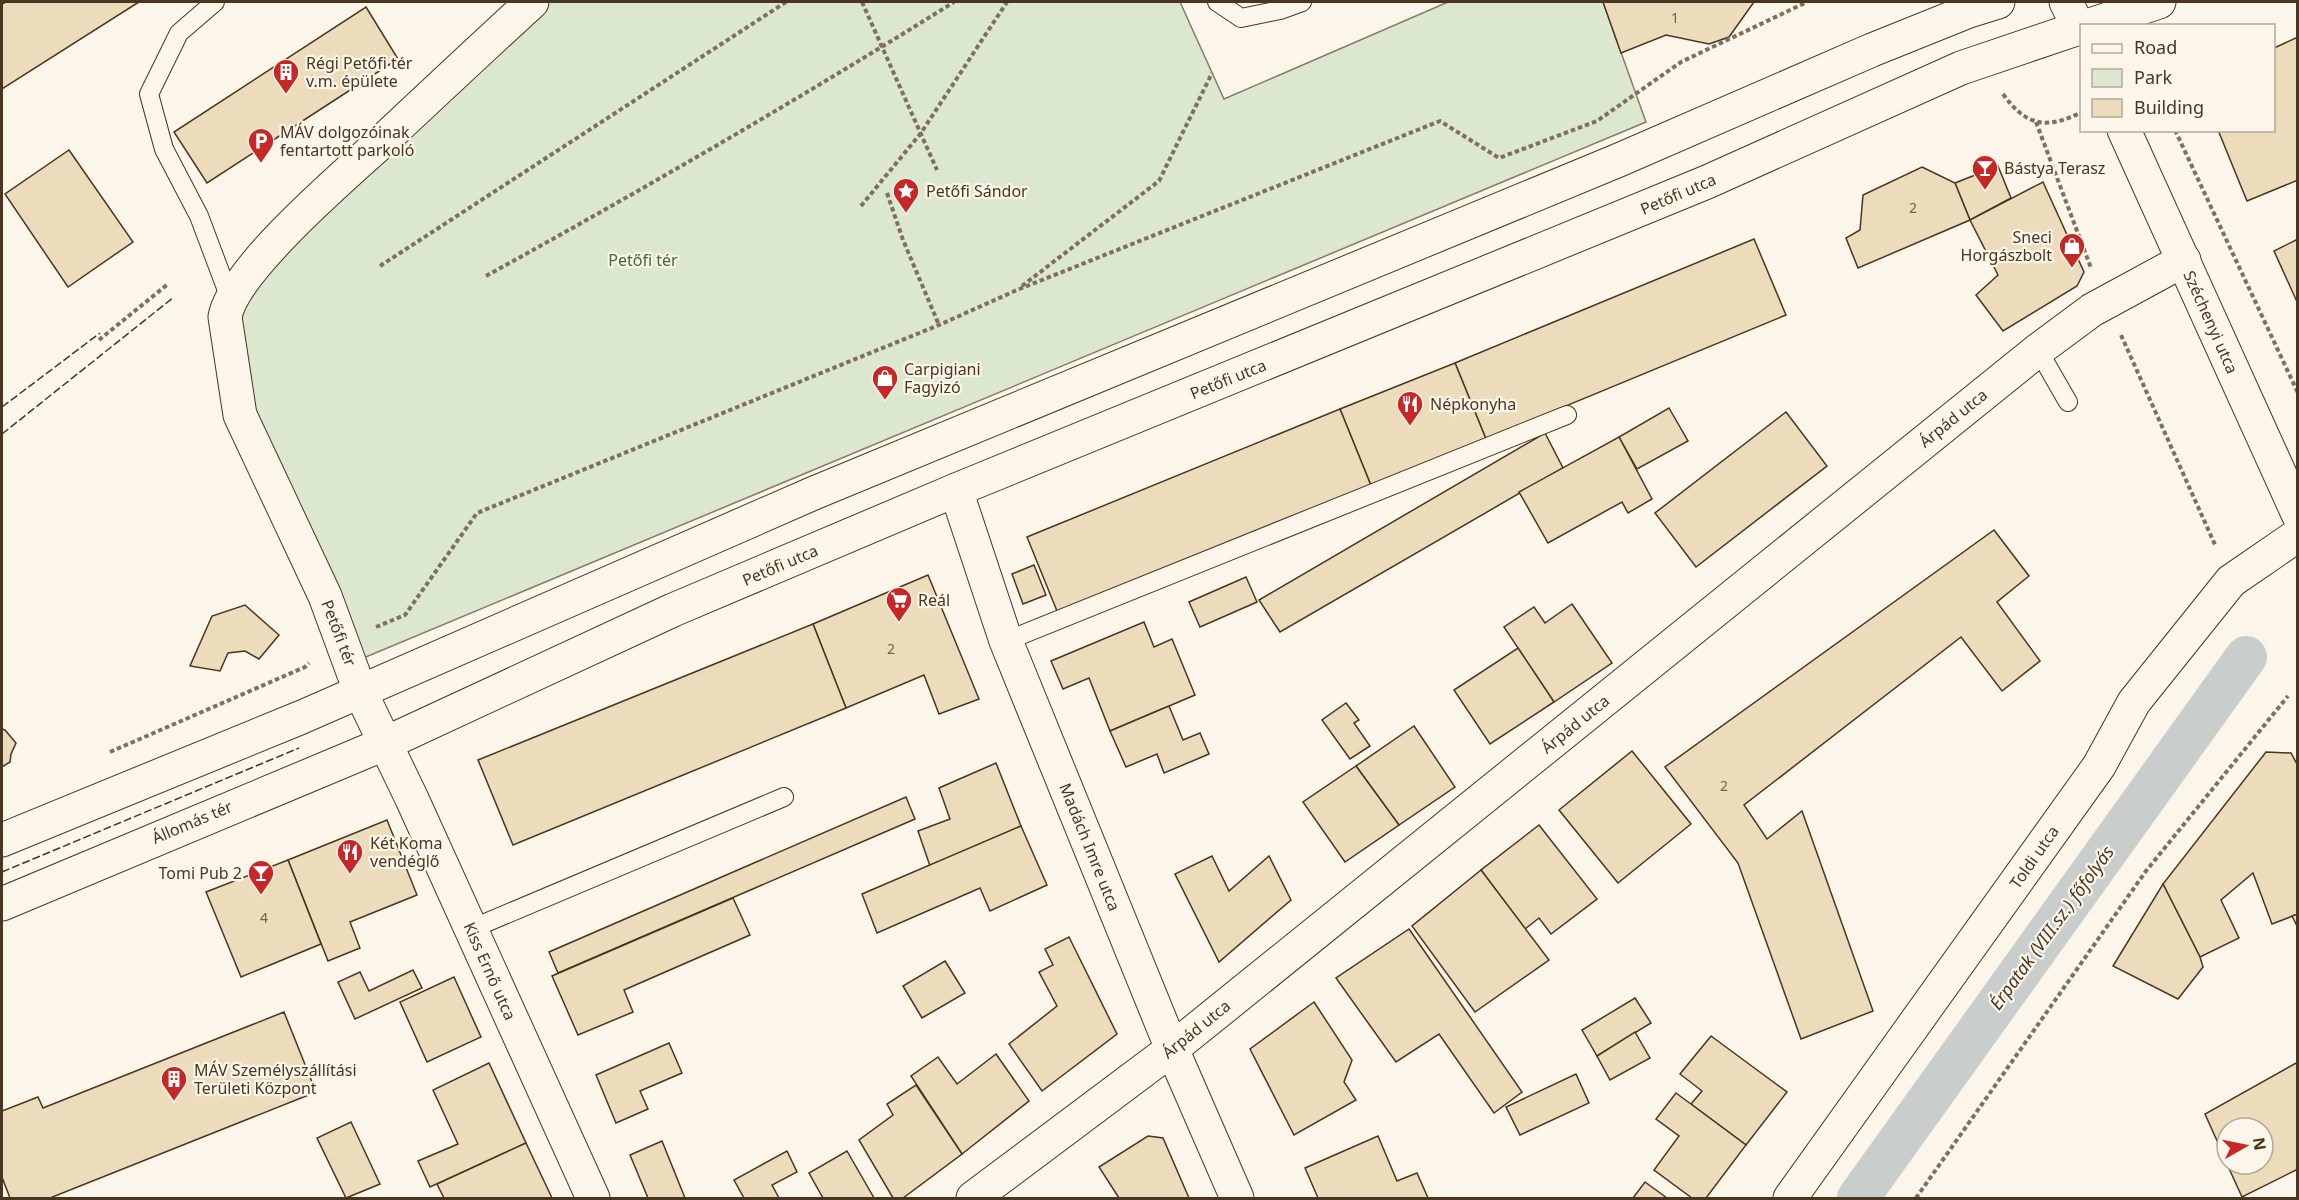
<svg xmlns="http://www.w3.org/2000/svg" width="2299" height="1200" viewBox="0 0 2299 1200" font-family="'Noto Sans',sans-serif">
<rect width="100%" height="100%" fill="#fbf6e9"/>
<polygon fill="#dce7d0" stroke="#887966" stroke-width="1.5" points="545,2 1180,2 1224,99 1448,2 1603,2 1646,122 361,659 258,447 234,309 250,280"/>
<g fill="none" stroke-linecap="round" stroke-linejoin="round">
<polyline stroke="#c9cecd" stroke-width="42" points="1858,1198 2246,657"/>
</g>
<g fill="#ecdcbc" stroke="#4a3520" stroke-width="1.5">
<polygon points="6,2 139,2 2,89 2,4"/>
<polygon points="1603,2 1754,2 1729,37 1709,44 1666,35 1621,53"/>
<polygon points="366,7 398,59 207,183 174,132"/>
<polygon points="2298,37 2298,180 2247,201 2218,130 2274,130 2274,48"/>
<polygon points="69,150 133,242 68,287 5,194"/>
<polygon points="1998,166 2011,198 1970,220 1955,183"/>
<polygon points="1922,167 1955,183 1970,220 1858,268 1846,238 1860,230 1863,195"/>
<polygon points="2043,182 2084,272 2077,286 2003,331 1976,295 1998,275 1970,220"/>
<polygon points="1754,239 1786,315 1486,439 1455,363"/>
<polygon points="2298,239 2298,304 2274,251"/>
<polygon points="1455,363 1486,439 1372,488 1340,409"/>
<polygon points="1669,408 1688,441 1637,469 1619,437"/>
<polygon points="1340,409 1372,488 1059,616 1027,537"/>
<polygon points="1786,412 1827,466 1696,567 1655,513"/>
<polygon points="1545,433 1563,468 1280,632 1259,600"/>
<polygon points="1619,437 1652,499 1628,513 1622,502 1548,543 1519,492"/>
<polygon points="1994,530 2029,576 1997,602 2040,661 2002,691 1961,637 1744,805 1767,839 1802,811 1873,1011 1801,1039 1738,863 1665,767"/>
<polygon points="1034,565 1046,595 1023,604 1012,574"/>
<polygon points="928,575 979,699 939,714 924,675 846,708 813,624"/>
<polygon points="1246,577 1257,602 1200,627 1189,602"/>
<polygon points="1572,604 1612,663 1554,702 1504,627 1534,607 1545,623"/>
<polygon points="245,605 279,635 259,659 245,651 228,653 220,671 190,666 212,616"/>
<polygon points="1144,622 1154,647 1172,639 1195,695 1110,731 1089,678 1063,689 1051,661"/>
<polygon points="813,624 846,708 513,845 478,760"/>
<polygon points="1518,648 1554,702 1490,744 1454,690"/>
<polygon points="1346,703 1359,720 1354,723 1370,746 1350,759 1322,720"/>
<polygon points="1169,706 1183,740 1200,733 1209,754 1164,773 1157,754 1126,767 1110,731"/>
<polygon points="1414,726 1455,787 1399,825 1356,766"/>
<polygon points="2,729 5,730 16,743 11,754 10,762 2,767"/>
<polygon points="1632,751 1691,824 1618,883 1559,810"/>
<polygon points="2266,752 2291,753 2298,766 2298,914 2272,924 2253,873 2221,900 2239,938 2200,957 2163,884"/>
<polygon points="996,763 1021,826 930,866 918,831 950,819 939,788"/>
<polygon points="1356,766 1399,825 1345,862 1303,802"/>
<polygon points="906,797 915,819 558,973 549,952"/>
<polygon points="387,820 417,895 350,922 360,948 328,961 288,860"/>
<polygon points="1539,825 1597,899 1551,934 1539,918 1525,929 1481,870"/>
<polygon points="1021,826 1047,885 990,911 980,888 877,933 862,894"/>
<polygon points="1212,856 1229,891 1269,856 1291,900 1219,962 1175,874"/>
<polygon points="288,860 321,944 241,977 206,892"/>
<polygon points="1481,870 1549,960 1475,1012 1412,926"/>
<polygon points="2163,884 2200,957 2203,967 2178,999 2113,966"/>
<polygon points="733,898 750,935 624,990 633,1012 578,1035 552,976"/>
<polygon points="2298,914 2298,928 2292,916"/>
<polygon points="1409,929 1522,1092 1494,1113 1439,1034 1396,1062 1336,978"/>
<polygon points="1069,937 1117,1034 1042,1091 1009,1044 1057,1006 1039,972 1053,965 1045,949"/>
<polygon points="945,961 965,993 922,1018 903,986"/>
<polygon points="413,970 422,988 355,1019 338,982 360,972 369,991"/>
<polygon points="454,977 481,1037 427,1062 400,1002"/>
<polygon points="1635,998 1651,1023 1597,1056 1582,1030"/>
<polygon points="1314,1002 1352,1060 1344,1082 1356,1100 1294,1135 1250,1049"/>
<polygon points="284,1012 316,1092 50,1198 10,1198 2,1177 2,1111 38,1097 43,1108"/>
<polygon points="1635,1032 1650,1058 1610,1080 1597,1056"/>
<polygon points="1711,1036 1787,1092 1746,1145 1691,1104 1702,1091 1680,1074"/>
<polygon points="669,1043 682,1073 640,1091 648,1109 616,1123 596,1075"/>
<polygon points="996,1054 1029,1101 962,1154 911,1076 938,1057 957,1084"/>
<polygon points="2298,1062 2298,1169 2242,1197 2227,1164 2263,1164 2263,1128 2227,1128 2227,1163 2205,1114"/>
<polygon points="489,1063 526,1143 430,1187 418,1161 458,1144 433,1090"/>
<polygon points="1576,1074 1589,1103 1520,1135 1506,1107"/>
<polygon points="916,1085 962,1154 903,1198 893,1198 859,1140 893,1115 887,1104"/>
<polygon points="1676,1093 1746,1145 1706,1198 1692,1198 1654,1170 1679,1136 1656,1119"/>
<polygon points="351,1122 380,1184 346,1198 317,1138"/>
<polygon points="1148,1136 1163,1138 1189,1198 1119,1198 1099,1167"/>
<polygon points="1378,1136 1397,1181 1417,1173 1428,1198 1318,1198 1305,1168"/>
<polygon points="662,1141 685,1198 648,1198 630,1155"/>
<polygon points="526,1143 552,1198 444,1198 437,1184"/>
<polygon points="787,1151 797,1172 772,1185 779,1198 744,1198 734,1180"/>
<polygon points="847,1151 874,1198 823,1198 809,1173"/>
<polygon points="1645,1182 1667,1198 1633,1198"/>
</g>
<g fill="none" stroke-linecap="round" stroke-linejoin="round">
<g stroke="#4a3520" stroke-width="20">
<g id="lane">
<polyline points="215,2 179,33 149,94 164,149 199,216 231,301"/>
<polyline points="1217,2 1241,18 1280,10 1302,2"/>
<polyline points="2038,350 2068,402"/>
<polyline points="1006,641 1567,415"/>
<polyline points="471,929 784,797"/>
</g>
</g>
<g stroke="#4a3520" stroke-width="35">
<g id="street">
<path d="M532 2C484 46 436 91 388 136 350 171 233 269 225 317L240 415 325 596 360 691 412 799 593 1198"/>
<polyline points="2066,2 2079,28"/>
<polyline points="956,490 1006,641 1172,1049 1237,1198"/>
<polyline points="973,1198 1172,1049 2038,350 2092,310 2184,260"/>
<polyline points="1790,1198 2099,766 2134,702 2231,581 2298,535"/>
</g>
</g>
<g stroke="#4a3520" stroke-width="35">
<g id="secondary">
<polyline points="2087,26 2159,2"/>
<polyline points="2124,130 2298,514"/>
<polyline points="2,840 302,717 814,493 1619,160 1872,50 1969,11 1998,2"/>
<polyline points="2,904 384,744 673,610 956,490 1707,182 1961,68 2082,27"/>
</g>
</g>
<g stroke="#7f6f5c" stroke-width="4" stroke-dasharray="4.5 3" stroke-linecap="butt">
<polyline points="862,2 937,170"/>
<path d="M2003 94C2026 126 2046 130 2082 112"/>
<polyline points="2036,122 2091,268"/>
<polyline points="2175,130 2298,393"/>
<polyline points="887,193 903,240 939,325"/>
<polyline points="861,206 921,133 1007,2"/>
<polyline points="380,266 786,2"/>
<path d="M486 276C644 189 801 98 954 2"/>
<polyline points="1022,286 1159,181 1212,73"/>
<polyline points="2121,335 2216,547"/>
<polyline points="99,340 168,284"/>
<polyline points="376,627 405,615 477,513 939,325 1017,290 1440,121 1499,158 1597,121 1681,62 1807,2"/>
<polyline points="110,752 305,667 309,663"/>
<polyline points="1916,1198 2146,871 2288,696"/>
</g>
<use href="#lane" stroke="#fbf6e9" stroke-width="18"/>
<use href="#street" stroke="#fbf6e9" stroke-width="33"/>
<use href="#secondary" stroke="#fbf6e9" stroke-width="33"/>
<g stroke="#4a3520" stroke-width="1.5" stroke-dasharray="8 3" stroke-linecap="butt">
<polyline points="2,407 100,333"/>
<polyline points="2,434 174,297"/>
<polyline points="2,872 299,748"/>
</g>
</g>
<defs>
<g id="building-pin" transform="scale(1.35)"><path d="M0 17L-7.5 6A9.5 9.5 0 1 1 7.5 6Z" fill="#c62828" stroke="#fbf6e9"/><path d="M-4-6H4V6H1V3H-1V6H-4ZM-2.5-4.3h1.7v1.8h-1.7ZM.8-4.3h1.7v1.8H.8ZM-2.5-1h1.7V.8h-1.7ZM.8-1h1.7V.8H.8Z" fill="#fff"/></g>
<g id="parking-pin" transform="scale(1.35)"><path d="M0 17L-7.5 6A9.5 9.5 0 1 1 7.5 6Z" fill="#c62828" stroke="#fbf6e9"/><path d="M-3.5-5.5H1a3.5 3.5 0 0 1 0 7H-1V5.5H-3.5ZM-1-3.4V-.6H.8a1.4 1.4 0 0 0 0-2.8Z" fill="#fff"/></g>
<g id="bar-pin" transform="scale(1.35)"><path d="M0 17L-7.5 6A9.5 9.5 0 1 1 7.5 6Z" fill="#c62828" stroke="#fbf6e9"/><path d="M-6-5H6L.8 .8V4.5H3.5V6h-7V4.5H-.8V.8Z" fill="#fff"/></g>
<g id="sight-pin" transform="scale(1.35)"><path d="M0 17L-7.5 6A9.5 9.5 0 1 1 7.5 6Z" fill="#c62828" stroke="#fbf6e9"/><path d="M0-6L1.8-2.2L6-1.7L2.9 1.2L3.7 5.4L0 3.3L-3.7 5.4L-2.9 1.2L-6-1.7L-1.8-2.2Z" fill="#fff"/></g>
<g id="shop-pin" transform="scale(1.35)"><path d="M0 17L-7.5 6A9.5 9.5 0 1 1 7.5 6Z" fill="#c62828" stroke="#fbf6e9"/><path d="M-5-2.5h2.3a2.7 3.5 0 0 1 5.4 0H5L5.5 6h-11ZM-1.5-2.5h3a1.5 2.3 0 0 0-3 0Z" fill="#fff"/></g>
<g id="restaurant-pin" transform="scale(1.35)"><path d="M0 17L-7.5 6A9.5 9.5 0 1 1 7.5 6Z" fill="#c62828" stroke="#fbf6e9"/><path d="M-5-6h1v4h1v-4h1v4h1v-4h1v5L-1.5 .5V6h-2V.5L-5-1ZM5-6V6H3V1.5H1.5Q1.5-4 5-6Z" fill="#fff"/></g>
<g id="supermarket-pin" transform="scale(1.35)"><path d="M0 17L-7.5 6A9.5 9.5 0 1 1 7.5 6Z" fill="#c62828" stroke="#fbf6e9"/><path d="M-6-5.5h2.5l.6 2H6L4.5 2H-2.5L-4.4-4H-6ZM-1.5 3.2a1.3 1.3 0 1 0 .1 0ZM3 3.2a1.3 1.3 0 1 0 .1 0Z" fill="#fff"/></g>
</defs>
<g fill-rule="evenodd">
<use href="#building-pin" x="286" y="72"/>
<use href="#parking-pin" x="261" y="141"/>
<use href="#bar-pin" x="1985" y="168"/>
<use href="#sight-pin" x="906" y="191"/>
<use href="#shop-pin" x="2072" y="246"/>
<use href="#shop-pin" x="885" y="378"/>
<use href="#restaurant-pin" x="1410" y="404"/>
<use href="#supermarket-pin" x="899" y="600"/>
<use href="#restaurant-pin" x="350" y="852"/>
<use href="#bar-pin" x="261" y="873"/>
<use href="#building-pin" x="174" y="1079"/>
</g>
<g text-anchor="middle" stroke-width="4.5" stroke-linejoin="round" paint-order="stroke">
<g font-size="14" fill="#725f47">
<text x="1675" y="23">1</text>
<text x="1913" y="213">2</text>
<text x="891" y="654">2</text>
<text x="1724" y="791">2</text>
<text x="264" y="923">4</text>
</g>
<g font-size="16" fill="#4a3520" stroke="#fbf6e9" text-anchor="start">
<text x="306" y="69">Régi Petőfi tér<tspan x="306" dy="18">v.m. épülete</tspan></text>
<text x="280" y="138">MÁV dolgozóinak<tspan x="280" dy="18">fentartott parkoló</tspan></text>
<text x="2004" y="174">Bástya Terasz</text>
<text x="926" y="197">Petőfi Sándor</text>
<text x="2052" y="243" text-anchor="end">Sneci<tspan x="2052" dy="18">Horgászbolt</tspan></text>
<text x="904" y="375">Carpigiani<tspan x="904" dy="18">Fagyizó</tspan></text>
<text x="1430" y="410">Népkonyha</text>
<text x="918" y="606">Reál</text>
<text x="370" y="849">Két Koma<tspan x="370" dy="18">vendéglő</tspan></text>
<text x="242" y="879" text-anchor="end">Tomi Pub 2</text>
<text x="194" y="1076">MÁV Személyszállítási<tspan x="194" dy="18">Területi Központ</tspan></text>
</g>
<g font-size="16" fill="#4a3520" stroke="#fbf6e9">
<text transform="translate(1678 194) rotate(-23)" y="6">Petőfi utca</text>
<text transform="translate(2211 322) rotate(66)" y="6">Széchenyi utca</text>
<text transform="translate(1228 379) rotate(-22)" y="6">Petőfi utca</text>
<text transform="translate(1953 418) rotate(-39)" y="6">Árpád utca</text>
<text transform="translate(780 565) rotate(-23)" y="6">Petőfi utca</text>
<text transform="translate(339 633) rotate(69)" y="6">Petőfi tér</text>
<text transform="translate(1575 724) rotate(-39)" y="6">Árpád utca</text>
<text transform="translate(192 822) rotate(-23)" y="6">Állomás tér</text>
<text transform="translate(1090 847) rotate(68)" y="6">Madách Imre utca</text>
<text transform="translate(2034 857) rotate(-55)" y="6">Toldi utca</text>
<text transform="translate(490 971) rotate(66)" y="6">Kiss Ernő utca</text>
<text transform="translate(1196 1029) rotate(-39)" y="6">Árpád utca</text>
</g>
<g font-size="16" fill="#436837" stroke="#fbf6e9">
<text x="643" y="266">Petőfi tér</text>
</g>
<g font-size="18" font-style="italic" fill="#4a3520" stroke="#fbf6e9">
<text transform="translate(2052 928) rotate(-54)" y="6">Érpatak (VIII.sz.) főfolyás</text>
</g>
</g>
<rect width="2299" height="1200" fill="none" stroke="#4a3520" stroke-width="6"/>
<rect x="2080" y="24" width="195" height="108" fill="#fbf6e9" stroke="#b4a999" stroke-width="1.5"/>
<rect x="2092" y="44" width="30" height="9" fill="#fbf6e9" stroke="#b4a999" stroke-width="1.5"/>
<text x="2134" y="54" font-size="18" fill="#4a3520">Road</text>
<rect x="2092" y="69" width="30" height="18" fill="#dce7d0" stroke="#b4a999" stroke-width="1.5"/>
<text x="2134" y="84" font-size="18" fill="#4a3520">Park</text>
<rect x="2092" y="99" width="30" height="18" fill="#ecdcbc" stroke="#b4a999" stroke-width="1.5"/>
<text x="2134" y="114" font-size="18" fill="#4a3520">Building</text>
<g transform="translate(2245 1146) rotate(81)"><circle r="28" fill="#fbf6e9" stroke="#b4a999" stroke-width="1.5"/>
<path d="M0-4.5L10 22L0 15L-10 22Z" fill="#c62828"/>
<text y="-9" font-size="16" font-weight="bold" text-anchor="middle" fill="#4a3520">N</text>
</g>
</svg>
